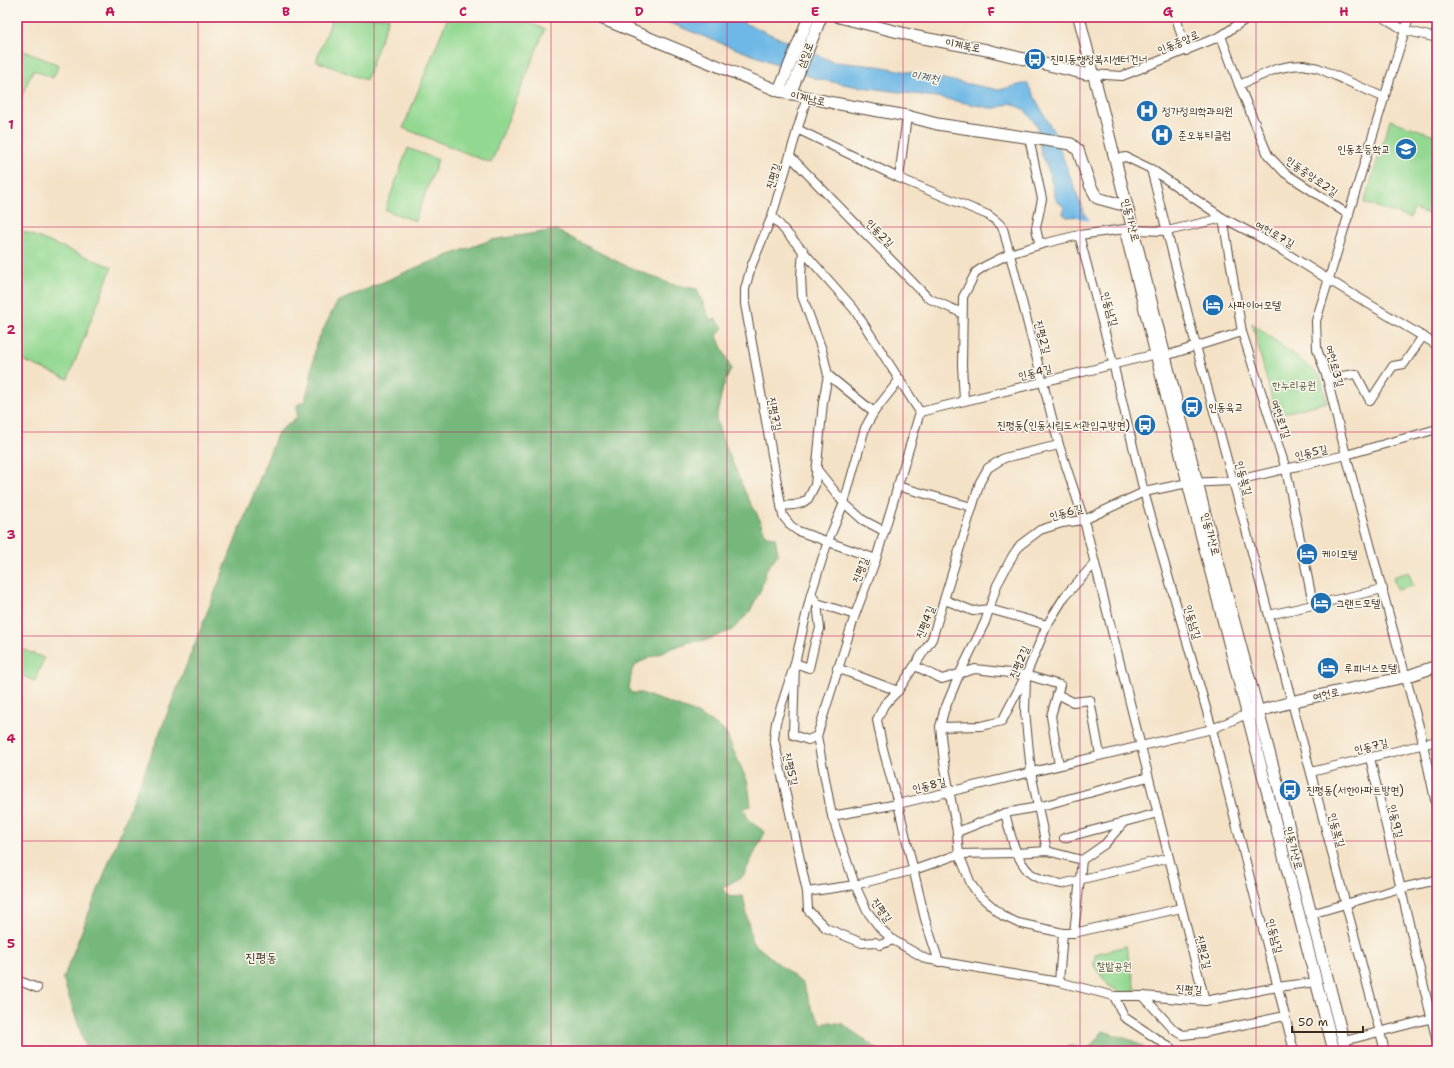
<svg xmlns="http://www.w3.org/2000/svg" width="1454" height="1068" viewBox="0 0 1454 1068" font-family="'Shantell Sans','Poor Story',sans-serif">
<rect width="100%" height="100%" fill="#fbf7ec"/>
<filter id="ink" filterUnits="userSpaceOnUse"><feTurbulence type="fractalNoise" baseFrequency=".025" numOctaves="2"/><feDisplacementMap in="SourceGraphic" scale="8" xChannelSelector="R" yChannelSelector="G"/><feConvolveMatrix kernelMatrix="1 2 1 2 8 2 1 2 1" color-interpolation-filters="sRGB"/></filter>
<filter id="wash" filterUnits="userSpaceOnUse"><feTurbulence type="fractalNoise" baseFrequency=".012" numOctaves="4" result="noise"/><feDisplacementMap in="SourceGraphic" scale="16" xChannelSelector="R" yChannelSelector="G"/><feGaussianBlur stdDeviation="0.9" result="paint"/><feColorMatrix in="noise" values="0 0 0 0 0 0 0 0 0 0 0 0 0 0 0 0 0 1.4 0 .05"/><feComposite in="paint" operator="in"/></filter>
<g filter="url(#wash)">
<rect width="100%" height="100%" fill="#f4e2c7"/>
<g fill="#93d891" stroke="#678158">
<polygon points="333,17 389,17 366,80 316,61"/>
<polygon points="448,17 514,17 545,29 491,163 403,128"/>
<polygon points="17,48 59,65 53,78 33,70 17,107"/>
<polygon points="1390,120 1437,136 1437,217 1414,209 1410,218 1364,203"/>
<polygon points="408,148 438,160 415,221 385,210"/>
<polygon points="17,229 112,267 68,379 17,358"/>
<polygon points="1252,323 1320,375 1327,402 1276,415"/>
<polygon points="1409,572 1413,586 1397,590 1393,577"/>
<polygon points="17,647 44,658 35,681 17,674"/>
<polygon points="1126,946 1136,990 1124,994 1109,986 1094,966 1095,954"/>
</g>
<g fill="#76b87b" stroke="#58714c">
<polygon points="556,230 622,264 671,284 697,289 710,320 715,319 723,327 717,336 731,369 723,387 716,419 722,438 746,494 757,514 766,536 775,537 778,554 766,570 761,589 749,613 732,630 707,640 689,642 670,649 638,663 632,670 629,689 631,693 641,693 694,712 725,731 748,783 751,806 744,808 748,820 765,832 743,876 722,888 731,897 743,896 752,942 803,984 812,1009 822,1024 830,1022 843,1024 880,1051 87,1051 63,979 278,432 297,417 297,405 305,401 310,382 316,344 337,302 422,265 491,240"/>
<polygon points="1103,1031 1134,1041 1148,1051 1056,1051 1070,1046 1088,1049"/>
</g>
<polygon fill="#6db8e6" stroke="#547182" points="655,17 731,17 834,62 878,66 999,90 1027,83 1053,131 1082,208 1086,216 1067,217 1063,214 1064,207 1056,200 1048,168 1041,153 1037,126 1025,110 1011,103 996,108 990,108 936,97 854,86 817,79 715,41"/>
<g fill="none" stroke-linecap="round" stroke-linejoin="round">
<polyline stroke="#6db8e6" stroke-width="3" points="1078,216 1088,219"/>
</g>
</g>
<g filter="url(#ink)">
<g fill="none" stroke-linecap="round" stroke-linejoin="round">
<g stroke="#574637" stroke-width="10">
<g id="street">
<polyline points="1176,17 1186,51"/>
<polyline points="1383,17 1404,30 1437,38"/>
<polyline points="1409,17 1316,321 1317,349 1327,378 1346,455 1420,730 1437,809"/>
<polyline points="1221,36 1239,85 1268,155 1285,173 1349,215"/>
<polyline points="1090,74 1122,76 1221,36 1249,17"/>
<polyline points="1239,85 1276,69 1290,66 1303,65 1318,68 1385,98"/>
<polyline points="807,97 772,216 854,309 920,412 876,559 855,615 817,736 832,816 855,885 867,911 880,928 893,940 926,959 1059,982 1114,996 1143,996 1205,1001 1277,987 1316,982"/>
<path d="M797 129 899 178 988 215C993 219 1001 223 1003 229 1005 234 1005 238 1007 243L1059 445 1084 520 1205 1001"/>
<polyline points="1029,138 1042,199 1036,228 1039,242 1046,243"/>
<polyline points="790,156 928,298 962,313"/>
<polyline points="1115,159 1126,157 1151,169 1223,218 1267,241 1329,280 1437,345"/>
<polyline points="1151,169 1196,346 1233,481 1385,1051"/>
<polyline points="899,178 907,116"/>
<polyline points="772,216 751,267 745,289 745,304 783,516 791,526 798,531 876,559"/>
<polyline points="1133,230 1167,231 1223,218 1242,332 1286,469 1313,604"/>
<polyline points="1079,235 1113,363 1144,492 1212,729 1294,1051"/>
<polyline points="1165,356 1242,332"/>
<polyline points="828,375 874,412"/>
<polyline points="1327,378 1356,374 1370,401 1393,366 1404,364 1423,336"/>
<polyline points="964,400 962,365 963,297 976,272 985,266 1009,254 1046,243 1079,235 1125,229"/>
<polyline points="920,412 1156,354"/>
<polyline points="816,468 844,503 863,520 884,531"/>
<polyline points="897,486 972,507"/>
<polyline points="781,506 794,505 802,503 808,499 815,485 823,402 828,375 822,350 802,296 801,276 803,250"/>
<polyline points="811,594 817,603 820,629 815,642 809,668 795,663 793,735 808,740 817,736"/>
<polyline points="945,600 973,611 989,609 1047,625"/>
<polyline points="817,603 855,615"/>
<polyline points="1269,615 1383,589"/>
<polyline points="915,666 942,679 975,669 1026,675 1060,685 1051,716 1059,765"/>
<polyline points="837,668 898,691"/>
<polyline points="1026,678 1025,711 1031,772 1047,851"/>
<polyline points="1057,694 1073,702 1090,700 1100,755"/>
<polyline points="940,727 981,726 1002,721 1026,675 1047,625 1065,596 1095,563"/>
<polyline points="1370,758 1437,1042"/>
<polyline points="1311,772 1437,741"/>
<path d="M1005 813C1010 832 1015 859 1030 873 1038 880 1052 882 1062 884L1169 858"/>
<polyline points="832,816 898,804 1212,729 1247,714"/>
<polyline points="957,832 1005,813 1038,807 1148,777"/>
<polyline points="1064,838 1158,813"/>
<polyline points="807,892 855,885 914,870 959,854 1016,853 1047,851 1082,860 1105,844 1124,822"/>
<polyline points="1181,908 1074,933 1063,933 1018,923 1003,916 978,894 971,884 959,854 957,832 944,762 940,727 944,711 959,675 985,622 997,585 1013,555 1020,545 1040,530 1062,523 1084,520 1144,492 1188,483 1233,481 1346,455 1437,429"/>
<polyline points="1311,914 1397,889 1437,880"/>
<polyline points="1074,933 1082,860"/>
<polyline points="893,940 880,945 875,942 862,943 826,928 808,910 807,892 774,739 776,722 795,663 811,594 828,541 844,503 865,428 874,412 900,379"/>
<polyline points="939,962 925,919 898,804 883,749 877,720 884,705 898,691 932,639 980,482 988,468 1004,458 1059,445"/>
<polyline points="17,980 37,988"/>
<polyline points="1059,982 1063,933"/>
<polyline points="1114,996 1124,1017 1175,1051"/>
<polyline points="1143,996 1174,1030 1183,1035 1203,1033 1285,1016"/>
<polyline points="1344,1041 1437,1017"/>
</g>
</g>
<g stroke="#574637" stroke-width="13">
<g id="secondary">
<polyline points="598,17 779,91 834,103 907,116 937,124 1071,144 1078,150 1090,185 1097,198 1119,204"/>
<polyline points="839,17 918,37 987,50 1086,74"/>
<polyline points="1079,17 1204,510 1280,793 1346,1051"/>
<polyline points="779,91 809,17"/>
<polyline points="790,94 821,17"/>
<polyline points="1127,237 1188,483 1334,1051"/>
<polyline points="1252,713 1299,700 1405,677 1437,666"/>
</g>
</g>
<use href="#street" stroke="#fff" stroke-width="8"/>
<use href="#secondary" stroke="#fff" stroke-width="11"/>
</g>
</g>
<path fill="none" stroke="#c2185b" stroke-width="1" stroke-opacity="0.55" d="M198 17V1051M374 17V1051M551 17V1051M727 17V1051M903 17V1051M1080 17V1051M1256 17V1051M17 227H1437M17 432H1437M17 636H1437M17 841H1437"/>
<defs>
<g id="bus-disc" transform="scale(1.15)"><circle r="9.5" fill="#1f6fb2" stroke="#fbf7ec"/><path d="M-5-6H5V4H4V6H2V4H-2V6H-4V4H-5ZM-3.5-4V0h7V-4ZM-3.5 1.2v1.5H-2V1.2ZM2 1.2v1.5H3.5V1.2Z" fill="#fff"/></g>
<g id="hospital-disc" transform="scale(1.15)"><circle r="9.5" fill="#1f6fb2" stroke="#fbf7ec"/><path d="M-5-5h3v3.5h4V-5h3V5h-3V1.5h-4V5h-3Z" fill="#fff"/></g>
<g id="school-disc" transform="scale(1.15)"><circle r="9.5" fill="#1f6fb2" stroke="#fbf7ec"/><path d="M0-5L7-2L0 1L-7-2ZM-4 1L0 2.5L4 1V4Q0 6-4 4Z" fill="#fff"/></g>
<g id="hotel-disc" transform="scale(1.15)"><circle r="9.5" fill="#1f6fb2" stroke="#fbf7ec"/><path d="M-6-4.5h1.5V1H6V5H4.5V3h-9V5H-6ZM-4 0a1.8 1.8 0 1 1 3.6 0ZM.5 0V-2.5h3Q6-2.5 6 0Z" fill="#fff"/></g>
</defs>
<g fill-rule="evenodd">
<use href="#bus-disc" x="1035" y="59"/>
<use href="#hospital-disc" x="1147" y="111"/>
<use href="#hospital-disc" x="1162" y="135"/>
<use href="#school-disc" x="1406" y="149"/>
<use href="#hotel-disc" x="1213" y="305"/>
<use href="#bus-disc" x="1192" y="407"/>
<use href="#bus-disc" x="1145" y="425"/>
<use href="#hotel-disc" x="1307" y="554"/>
<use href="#hotel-disc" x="1321" y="603"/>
<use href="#hotel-disc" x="1328" y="668"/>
<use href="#bus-disc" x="1290" y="790"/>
</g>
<g text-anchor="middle" stroke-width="3" stroke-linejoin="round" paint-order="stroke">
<g font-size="11" fill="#3b2a1e" stroke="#fbf7ec">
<text transform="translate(1178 42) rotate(-23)" y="4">인동중앙로</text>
<text transform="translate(963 45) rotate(10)" y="4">이계북로</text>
<text transform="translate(805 55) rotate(-69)" y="4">삼일로</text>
<text transform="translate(808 98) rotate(12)" y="4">이계남로</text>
<text transform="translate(773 176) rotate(-73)" y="4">진평길</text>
<text transform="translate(1312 176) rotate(35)" y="4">인동중앙로2길</text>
<text transform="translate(1131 220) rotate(76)" y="4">인동가산로</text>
<text transform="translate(880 233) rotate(46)" y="4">인동2길</text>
<text transform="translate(1275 234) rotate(30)" y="4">여헌로7길</text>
<text transform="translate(1110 309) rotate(75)" y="4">인동남길</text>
<text transform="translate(1043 337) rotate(75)" y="4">진평2길</text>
<text transform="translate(1335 366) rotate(75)" y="4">여헌로3길</text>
<text transform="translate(1035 372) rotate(-14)" y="4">인동4길</text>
<text transform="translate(775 414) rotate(80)" y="4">진평7길</text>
<text transform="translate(1281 419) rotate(72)" y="4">여헌로1길</text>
<text transform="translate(1311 452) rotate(-13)" y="4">인동5길</text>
<text transform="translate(1244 478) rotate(75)" y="4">인동북길</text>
<text transform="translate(1066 512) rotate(-15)" y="4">인동6길</text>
<text transform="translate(1211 534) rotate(75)" y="4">인동가산로</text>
<text transform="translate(860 570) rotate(-69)" y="4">진평길</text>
<text transform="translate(925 622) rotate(-69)" y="4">진평4길</text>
<text transform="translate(1193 622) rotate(74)" y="4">인동남길</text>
<text transform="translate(1019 662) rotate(-66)" y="4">진평2길</text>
<text transform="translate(1326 694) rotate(-12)" y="4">여헌로</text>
<text transform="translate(1371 746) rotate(-14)" y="4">인동7길</text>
<text transform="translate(791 769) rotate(78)" y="4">진평5길</text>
<text transform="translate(929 785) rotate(-13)" y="4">인동8길</text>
<text transform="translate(1396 821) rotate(77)" y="4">인동9길</text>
<text transform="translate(1337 830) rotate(75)" y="4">인동북길</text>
<text transform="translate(1294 848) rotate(76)" y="4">인동가산로</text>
<text transform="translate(882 910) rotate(55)" y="4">진평길</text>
<text transform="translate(1275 936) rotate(76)" y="4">인동남길</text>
<text transform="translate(1204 952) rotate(76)" y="4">진평2길</text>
<text transform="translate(1189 989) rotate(4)" y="4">진평길</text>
</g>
<g font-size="11" fill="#3b2a1e" stroke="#fbf7ec" text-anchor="start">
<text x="1050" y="63">진미동행정복지센터건너</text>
<text x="1162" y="115">정가정의학과의원</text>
<text x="1178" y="139">준오뷰티클럽</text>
<text x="1390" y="153" text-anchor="end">인동초등학교</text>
<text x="1228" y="309">사파이어모텔</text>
<text x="1208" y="411">인동육교</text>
<text x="1130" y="429" text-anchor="end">진평동(인동시립도서관입구방면)</text>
<text x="1322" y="558">케이모텔</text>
<text x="1336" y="607">그랜드모텔</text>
<text x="1344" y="672">루피너스모텔</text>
<text x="1306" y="794">진평동(서한아파트방면)</text>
</g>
<g font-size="11" fill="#51563b" stroke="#fbf7ec">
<text x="1294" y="389">한누리공원</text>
<text x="1114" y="970">찰밭공원</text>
</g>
<g font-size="12" font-style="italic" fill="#4a555a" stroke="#fbf7ec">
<text transform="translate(925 77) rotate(10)" y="4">이계천</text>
</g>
<g font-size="13" fill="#3b2a1e" stroke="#fbf7ec">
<text x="261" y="962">진평동</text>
</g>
</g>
<rect width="1454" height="1068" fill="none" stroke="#fbf7ec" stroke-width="44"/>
<path d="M1292 1026v6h71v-6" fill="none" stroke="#3b2a1e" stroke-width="2"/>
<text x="1298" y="1026" font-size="12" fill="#3b2a1e" stroke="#fbf7ec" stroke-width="3" paint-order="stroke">50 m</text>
<rect x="22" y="22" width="1410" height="1024" fill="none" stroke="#c2185b" stroke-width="1.5"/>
<g font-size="13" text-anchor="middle" font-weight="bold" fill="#c2185b">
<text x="110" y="16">A</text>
<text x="286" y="16">B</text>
<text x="463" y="16">C</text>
<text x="639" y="16">D</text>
<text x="815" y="16">E</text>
<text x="991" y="16">F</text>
<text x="1168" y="16">G</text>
<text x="1344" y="16">H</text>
<text x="11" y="129">1</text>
<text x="11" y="334">2</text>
<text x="11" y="539">3</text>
<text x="11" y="743">4</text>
<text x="11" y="948">5</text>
</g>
</svg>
